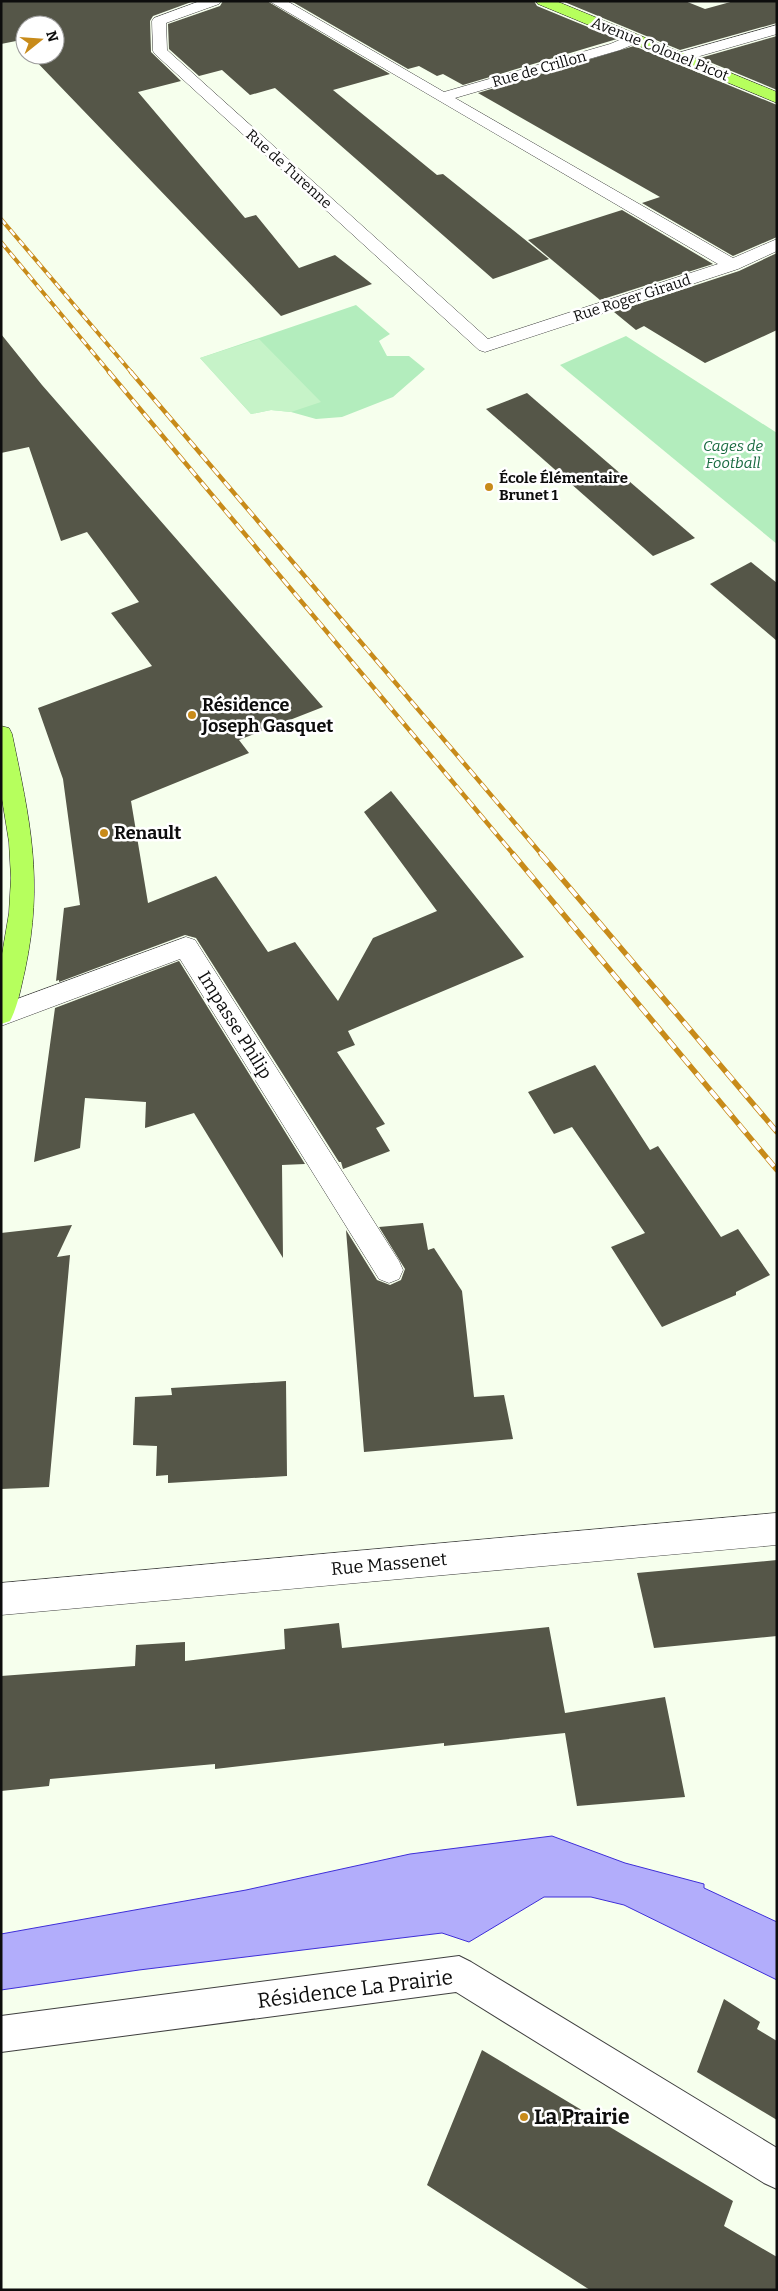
<svg xmlns="http://www.w3.org/2000/svg" width="778" height="2291" viewBox="0 0 778 2291" font-family="Bitter,serif">
<rect width="100%" height="100%" fill="#f6ffed"/>
<g fill="#b3edbd">
<polygon points="356,305 390,334 379,341 387,356 409,356 425,369 393,397 342,417 316,419 291,412 271,410 251,414 200,358"/>
<polygon points="626,336 777,433 777,544 560,365"/>
</g>
<polygon fill="#c6f3c8" points="259,339 321,402 291,412 271,410 251,414 200,358"/>
<polygon fill="#b2adfb" stroke="#3e2ed8" points="552,1836 625,1863 704,1884 704,1888 777,1922 777,1980 624,1905 591,1897 544,1897 469,1942 442,1933 139,1970 1,1990 1,1934 246,1890 410,1854"/>
<g fill="#555648">
<polygon points="1,1 194,1 153,16 150,21 151,52 181,81 138,92 245,218 256,215 299,268 335,255 372,284 281,316 30,55 55,55 55,25 25,25 25,50 16,41 1,44"/>
<polygon points="223,1 267,1 390,74 333,90 437,175 443,174 549,259 493,279 275,88 250,95 222,70 199,76 169,49 168,24 220,6"/>
<polygon points="291,1 534,1 537,6 617,39 463,85 443,74 437,76 419,66 408,69"/>
<polygon points="562,1 685,1 705,9 734,1 777,1 777,23 680,50"/>
<polygon points="777,36 777,90 700,58"/>
<polygon points="634,46 777,105 777,237 733,256 642,203 660,197 478,93"/>
<polygon points="622,210 713,264 600,300 528,240"/>
<polygon points="777,253 777,330 705,363 644,326 636,330 614,312 739,271"/>
<polygon points="1,334 42,385 323,707 239,740 249,753 131,801 148,903 216,876 268,952 295,942 338,1001 373,938 437,911 364,812 391,791 524,957 348,1031 355,1045 337,1052 385,1124 376,1128 390,1151 343,1169 341,1162 339,1162 196,938 185,935 59,982 59,980 56,981 64,908 80,905 63,779 38,708 152,666 111,613 139,602 87,532 61,541 29,447 1,453"/>
<polygon points="527,393 695,538 653,556 486,409"/>
<polygon points="751,562 777,583 777,641 710,584"/>
<polygon points="179,961 305,1164 282,1165 283,1258 194,1113 145,1128 146,1102 85,1098 80,1148 34,1162 55,1008"/>
<polygon points="595,1065 650,1150 658,1146 721,1237 738,1229 770,1275 736,1292 736,1295 662,1327 611,1247 645,1233 572,1127 554,1134 528,1092"/>
<polygon points="423,1223 428,1250 434,1248 462,1291 474,1397 504,1395 513,1439 364,1452 346,1230 377,1280 390,1285 401,1280 405,1269 379,1227"/>
<polygon points="72,1225 57,1257 70,1255 49,1487 1,1489 1,1233"/>
<polygon points="286,1381 287,1476 168,1483 168,1475 156,1476 157,1446 133,1445 135,1397 172,1395 171,1388"/>
<polygon points="777,1560 777,1636 654,1648 637,1573"/>
<polygon points="339,1623 342,1648 549,1627 565,1713 665,1697 685,1797 577,1806 565,1733 444,1746 444,1743 215,1769 215,1764 50,1779 49,1786 1,1791 1,1676 135,1666 136,1645 185,1642 185,1661 285,1649 284,1629"/>
<polygon points="724,1999 760,2022 757,2029 777,2041 777,2120 697,2072"/>
<polygon points="482,2050 733,2201 724,2226 777,2257 777,2290 590,2290 427,2185"/>
</g>
<g fill="none" stroke-linecap="round" stroke-linejoin="round">
<g stroke="#404040" stroke-width="2">
<polygon id="service" points="459,1956 471,1962 777,2148 777,2189 764,2183 456,1992 1,2052 1,2016"/>
</g>
<g stroke="#404040" stroke-width="1">
<g id="minor">
<polygon points="200,1 221,1 219,4 166,23 167,50 488,339 718,264 269,1 287,1 444,92 610,44 629,36 639,36 641,39 639,42 620,50 455,98 733,258 777,239 777,251 738,269 491,350 485,352 479,350 155,54 153,51 152,21 154,18"/>
<polygon points="777,25 777,34 679,62 671,57 674,54"/>
<polygon points="186,937 195,940 399,1261 403,1270 399,1279 389,1283 379,1279 180,959 1,1026 1,1005"/>
<polygon points="777,1513 777,1545 1,1615 1,1583"/>
</g>
</g>
<g stroke="#1e1e1e" stroke-width="1">
<g id="primary">
<polygon points="536,1 556,1 777,92 777,103 538,4"/>
<path d="M1 726 9 728 12 734C30 820 44 881 25 970 21 987 18 1006 10 1021L1 1024V960L9 913 11 878 9 842 1 793Z"/>
</g>
</g>
<use href="#service" fill="#fff" fill-rule="evenodd"/>
<use href="#minor" fill="#fff" fill-rule="evenodd"/>
<use href="#primary" fill="#b6ff5d" fill-rule="evenodd"/>
<g stroke="#c88b1a" stroke-width="4">
<g id="rail-far2">
<polyline points="1,219 132,373"/>
<polyline points="1,242 110,373"/>
</g>
</g>
<g stroke="#c88b1a" stroke-width="4.5">
<g id="rail-far1">
<polyline points="109,372 514,855"/>
<polyline points="131,372 542,855"/>
</g>
</g>
<g stroke="#c88b1a" stroke-width="5.5">
<g id="rail">
<polyline points="513,854 777,1170"/>
<polyline points="541,854 777,1132"/>
</g>
</g>
<use href="#rail-far2" stroke="#fff" stroke-width="2.5" stroke-dasharray="7" stroke-linecap="butt"/>
<use href="#rail-far1" stroke="#fff" stroke-width="3" stroke-dasharray="9" stroke-linecap="butt"/>
<use href="#rail" stroke="#fff" stroke-width="4" stroke-dasharray="11" stroke-linecap="butt"/>
</g>
<g fill="#c88b1a" stroke="#fff" stroke-width="2">
<circle cx="489" cy="487" r="5"/>
<circle cx="192" cy="715" r="5"/>
<circle cx="104" cy="833" r="5"/>
<circle cx="524" cy="2117" r="5"/>
</g>
<g text-anchor="middle" stroke-width="5" stroke-linejoin="round" paint-order="stroke">
<g font-size="15" fill="#0d0d0d" stroke="#fff">
<text transform="translate(660 49) rotate(22)" y="5">Avenue Colonel Picot</text>
<text transform="translate(539 69) rotate(-16)" y="5">Rue de Crillon</text>
<text transform="translate(289 169) rotate(42)" y="5">Rue de Turenne</text>
<text transform="translate(632 298) rotate(-18)" y="5">Rue Roger Giraud</text>
</g>
<g font-size="15" font-style="italic" fill="#186a40" stroke="#fff">
<text x="733" y="451">Cages de<tspan x="733" dy="17">Football</tspan></text>
</g>
<g font-size="15" font-weight="bold" fill="#0d0d0d" stroke="#fff" text-anchor="start">
<text x="499" y="483">École Élémentaire<tspan x="499" dy="17">Brunet 1</tspan></text>
</g>
<g font-size="18" font-weight="bold" fill="#0d0d0d" stroke="#fff" text-anchor="start">
<text x="202" y="711">Résidence<tspan x="202" dy="21">Joseph Gasquet</tspan></text>
<text x="114" y="839">Renault</text>
</g>
<g font-size="18" fill="#0d0d0d" stroke="#fff">
<text transform="translate(235 1025) rotate(58)" y="6">Impasse Philip</text>
<text transform="translate(389 1564) rotate(-5)" y="6">Rue Massenet</text>
</g>
<g font-size="21" fill="#0d0d0d" stroke="#fff">
<text transform="translate(355 1989) rotate(-7)" y="7">Résidence La Prairie</text>
</g>
<g font-size="21" font-weight="bold" fill="#0d0d0d" stroke="#fff" text-anchor="start">
<text x="534" y="2124">La Prairie</text>
</g>
</g>
<rect width="778" height="2291" fill="none" stroke="#0d0d0d" stroke-width="5"/>
<g transform="translate(40 40) rotate(73)"><circle r="24" fill="#ffffff" stroke="#9e9e9e"/>
<path d="M0-4L9 19L0 12L-9 19Z" fill="#c88b1a"/>
<text y="-8" font-size="14" font-weight="bold" text-anchor="middle" fill="#0d0d0d">N</text>
</g>
</svg>
